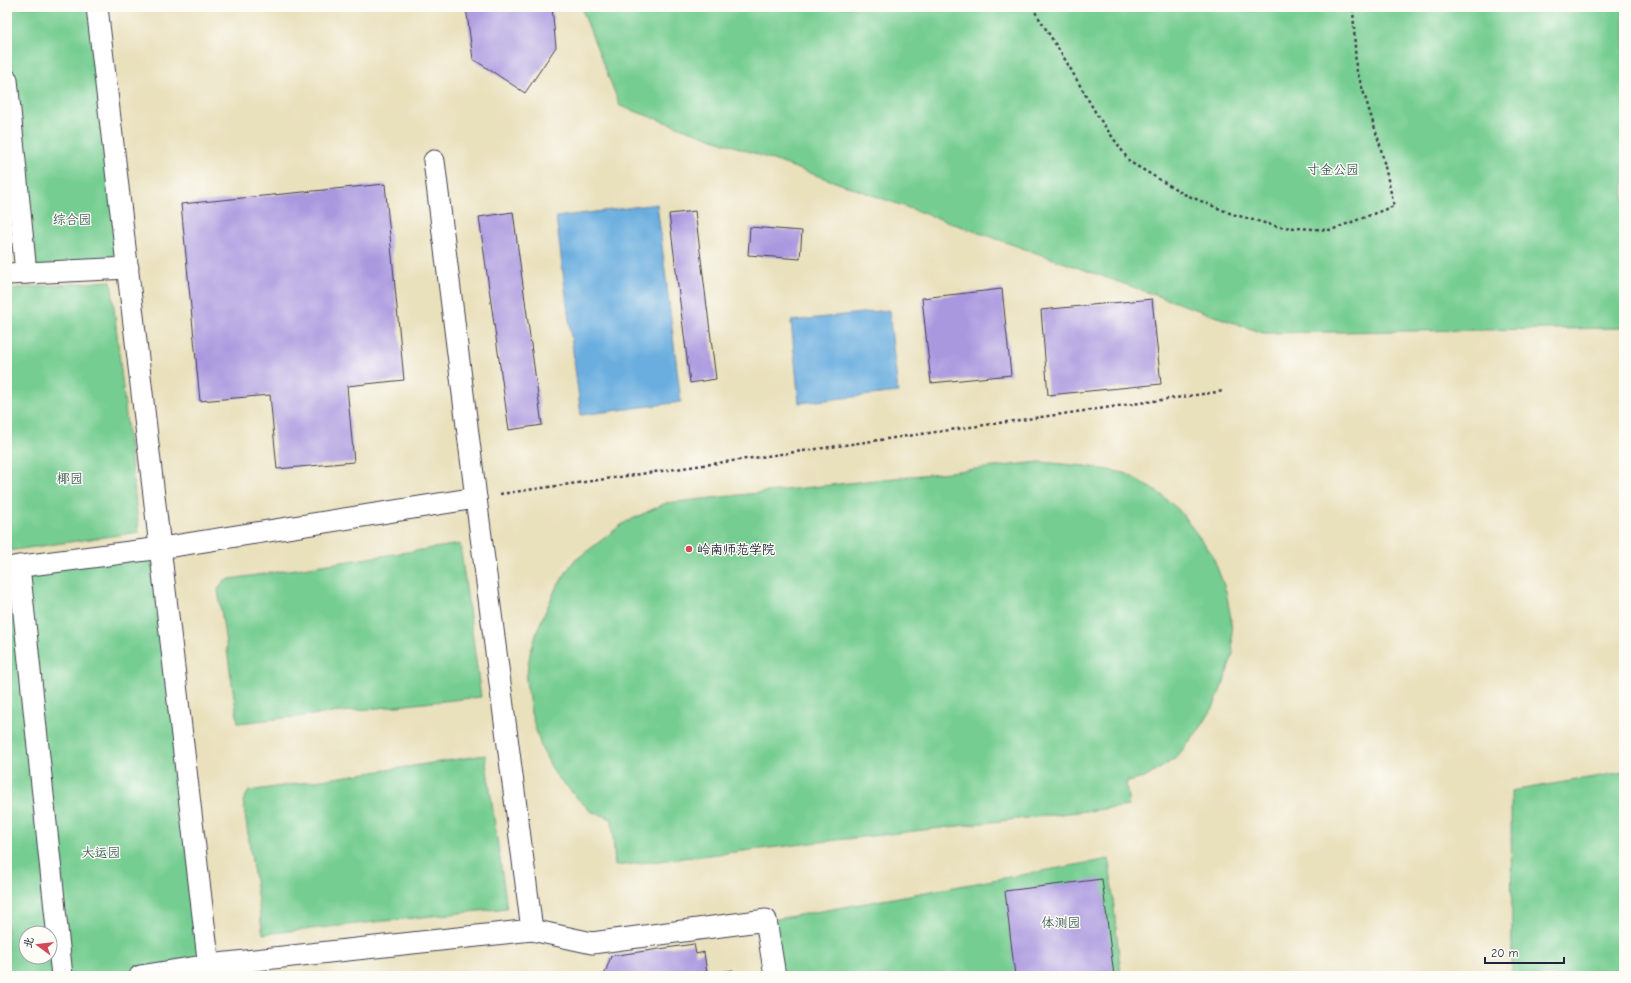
<svg xmlns="http://www.w3.org/2000/svg" width="1631" height="983" viewBox="0 0 1631 983" font-family="'Comic Neue','LXGW WenKai TC',sans-serif">
<rect width="100%" height="100%" fill="#fdfcf7"/>
<filter id="ink" filterUnits="userSpaceOnUse"><feTurbulence type="fractalNoise" baseFrequency=".025" numOctaves="2"/><feDisplacementMap in="SourceGraphic" scale="8" xChannelSelector="R" yChannelSelector="G"/><feConvolveMatrix kernelMatrix="1 2 1 2 8 2 1 2 1" color-interpolation-filters="sRGB"/></filter>
<filter id="wash" filterUnits="userSpaceOnUse"><feTurbulence type="fractalNoise" baseFrequency=".012" numOctaves="4" result="noise"/><feDisplacementMap in="SourceGraphic" scale="16" xChannelSelector="R" yChannelSelector="G"/><feGaussianBlur stdDeviation="0.9" result="paint"/><feColorMatrix in="noise" values="0 0 0 0 0 0 0 0 0 0 0 0 0 0 0 0 0 1.4 0 .05"/><feComposite in="paint" operator="in"/></filter>
<g filter="url(#wash)">
<rect width="100%" height="100%" fill="#e9e0bc"/>
<g fill="#76cd91" stroke="#4c7866" fill-rule="evenodd">
<polygon points="7,7 97,7 128,268 26,273 7,80"/>
<polygon points="581,7 1624,7 1624,328 1263,333 620,106"/>
<polygon points="111,281 139,532 7,551 7,289"/>
<polygon points="1040,462 1085,466 1125,473 1157,491 1179,510 1212,554 1226,591 1231,619 1233,654 1225,679 1214,706 1201,727 1176,758 1145,778 1126,782 1129,806 615,866 612,819 590,811 581,802 555,774 541,747 531,713 526,680 530,654 539,626 556,588 573,562 624,523 666,503"/>
<polygon points="460,544 481,697 238,723 218,590 224,580"/>
<path d="M161 548 209 965 140 976H7V568ZM26 933H50V957H26Z"/>
<polygon points="485,755 507,908 263,934 243,801 249,791"/>
<polygon points="1624,772 1624,976 1512,976 1511,791"/>
<polygon points="1109,859 1121,976 775,976 766,921"/>
</g>
<g fill="#6aaedf" stroke="#46688d">
<polygon points="657,204 681,402 581,415 556,217"/>
<polygon points="889,310 898,392 799,403 791,321"/>
</g>
<g id="blocks">
<g fill="#aa98df">
<polygon points="466,7 552,7 556,47 525,93 473,59"/>
<polygon points="385,184 404,380 347,386 354,462 277,469 270,395 200,401 181,204"/>
<polygon points="695,211 716,379 690,383 669,214"/>
<polygon points="513,212 542,425 509,430 479,217"/>
<polygon points="750,227 802,231 800,259 748,255"/>
<polygon points="1002,289 1011,375 931,383 922,298"/>
<polygon points="1152,299 1161,384 1048,395 1041,310"/>
<polygon points="1102,879 1114,976 1015,976 1005,891"/>
<polygon points="694,944 696,954 704,952 707,974 733,970 734,976 604,976 611,956"/>
</g>
</g>
</g>
<g filter="url(#ink)">
<use href="#blocks" fill-opacity="0" stroke="#403e4e" stroke-width="1"/>
<g fill="none" stroke-linecap="round" stroke-linejoin="round">
<g stroke="#403e4e" stroke-width="23">
<g id="street">
<polyline points="97,7 210,976"/>
<polyline points="7,80 26,273"/>
<polyline points="434,161 476,498"/>
<polyline points="7,274 128,268"/>
<polyline points="19,566 62,976"/>
<polyline points="7,568 161,548 476,498 532,930 209,965 140,976"/>
<polyline points="532,930 592,943 766,920 775,976"/>
</g>
</g>
<g stroke="#403e4e" stroke-width="2.5" stroke-dasharray="3 3" stroke-linecap="butt">
<polyline points="1032,7 1066,61 1097,115 1130,162 1184,194 1232,214 1279,227 1331,230 1394,206 1380,145 1356,68 1353,7"/>
<polyline points="500,494 1224,391"/>
</g>
<use href="#street" stroke="#fff" stroke-width="21"/>
</g>
</g>
<circle fill="#d1495b" stroke="#fdfcf7" stroke-width="1.5" cx="689" cy="549" r="4"/>
<g text-anchor="middle" stroke-width="3" stroke-linejoin="round" paint-order="stroke">
<g font-size="13" fill="#3f5e59" stroke="#fdfcf7">
<text x="1333" y="174">寸金公园</text>
<text x="72" y="224">综合园</text>
<text x="70" y="483">椰园</text>
<text x="101" y="857">大运园</text>
<text x="1061" y="927">体测园</text>
</g>
<g font-size="13" fill="#22223b" stroke="#fdfcf7" text-anchor="start">
<text x="697" y="554">岭南师范学院</text>
</g>
</g>
<rect width="1631" height="983" fill="none" stroke="#fdfcf7" stroke-width="24"/>
<g transform="translate(38 945) rotate(285)"><circle r="19" fill="#fdfcf7" stroke="#a5a5ac"/>
<path d="M0-3L7 15L0 10L-7 15Z" fill="#d1495b"/>
<text y="-6" font-size="11" font-weight="bold" text-anchor="middle" fill="#22223b">北</text>
</g>
<path d="M1485 957v6h79v-6" fill="none" stroke="#22223b" stroke-width="2"/>
<text x="1491" y="957" font-size="12" fill="#22223b" stroke="#fdfcf7" stroke-width="3" paint-order="stroke">20 m</text>
</svg>
